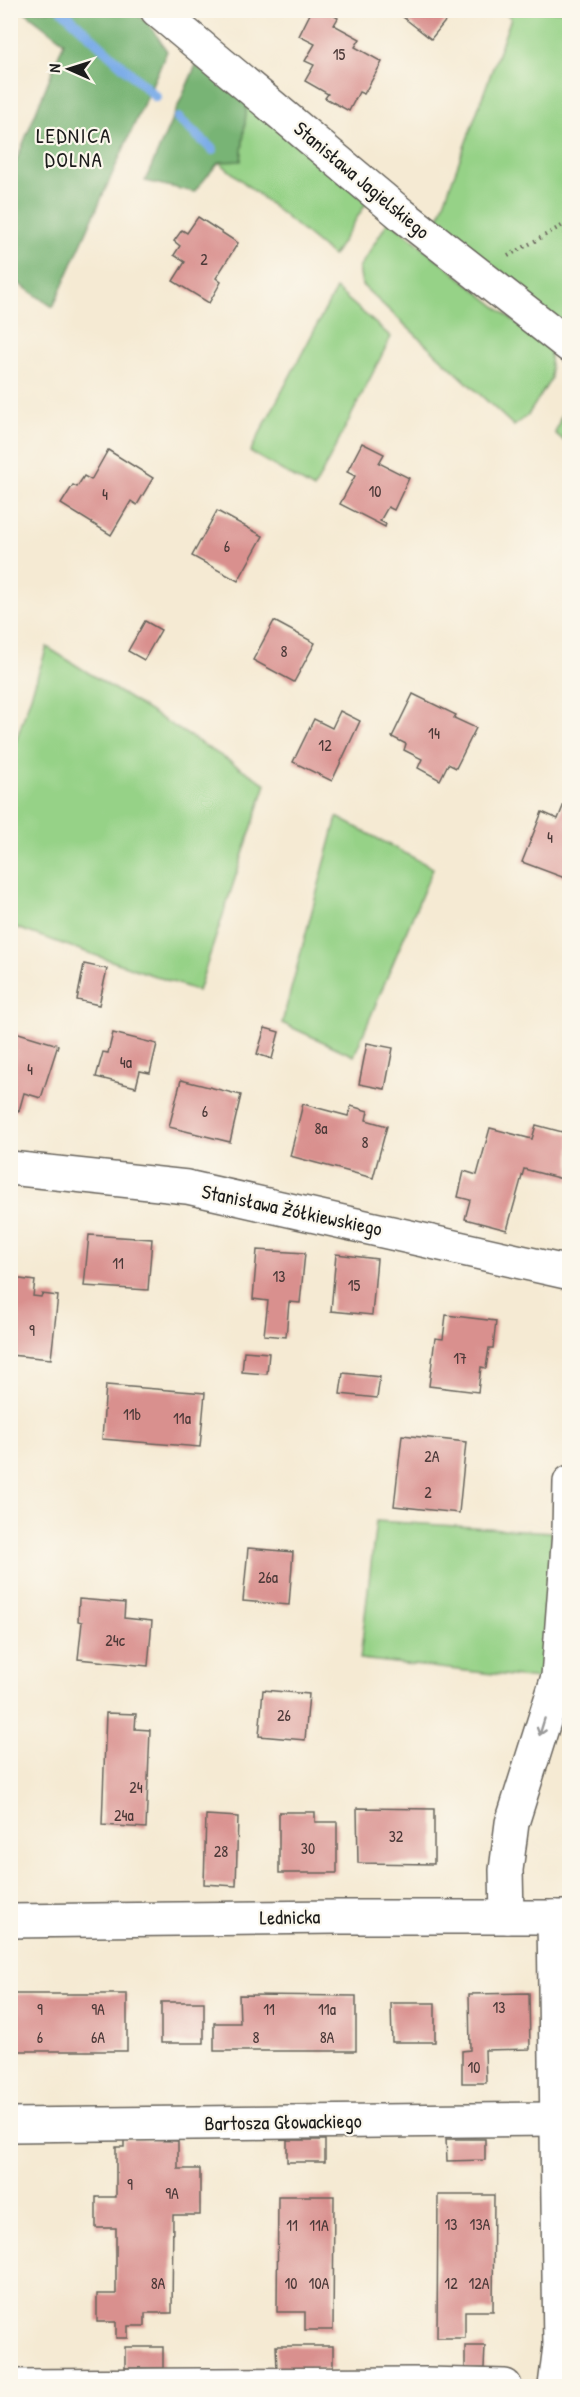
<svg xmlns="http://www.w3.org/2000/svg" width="580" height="2397" viewBox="0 0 580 2397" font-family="'Patrick Hand',sans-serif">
<rect width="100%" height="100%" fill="#fbf7ec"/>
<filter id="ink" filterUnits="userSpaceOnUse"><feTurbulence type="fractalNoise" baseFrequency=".0167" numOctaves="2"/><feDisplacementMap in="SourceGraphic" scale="12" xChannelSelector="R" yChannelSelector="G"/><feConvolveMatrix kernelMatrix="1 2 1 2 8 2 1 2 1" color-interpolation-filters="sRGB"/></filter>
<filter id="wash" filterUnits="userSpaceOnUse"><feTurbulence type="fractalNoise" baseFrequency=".008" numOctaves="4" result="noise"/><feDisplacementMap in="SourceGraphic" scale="24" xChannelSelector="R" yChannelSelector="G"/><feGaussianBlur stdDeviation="1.35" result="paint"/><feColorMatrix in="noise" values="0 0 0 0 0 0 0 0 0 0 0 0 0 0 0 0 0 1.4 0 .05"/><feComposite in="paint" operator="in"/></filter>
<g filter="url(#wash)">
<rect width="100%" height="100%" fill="#f5ead3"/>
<g fill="#96d287" stroke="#597752" stroke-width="1.5">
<polygon points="502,11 569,11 569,334 437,222 511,18"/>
<polygon points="247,103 367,202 333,256 219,162 241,160"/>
<polygon points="389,220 550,350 551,379 528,415 514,426 362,285 359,268"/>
<polygon points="336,289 391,337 314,489 250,452"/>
<polygon points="569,395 569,445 555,433"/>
<polygon points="47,647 266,784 198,991 11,926 11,756"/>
<polygon points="337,817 433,868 354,1056 282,1023"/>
<polygon points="376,1521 552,1532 546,1680 360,1659"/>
</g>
<g fill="#78b474" stroke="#4a6848" stroke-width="1.5">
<polygon points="24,11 133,11 149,24 167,51 53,307 11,278 11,174 64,42"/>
<polygon points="196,65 247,103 241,161 219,162 194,192 145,181"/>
</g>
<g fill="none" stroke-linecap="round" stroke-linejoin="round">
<g stroke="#7dade8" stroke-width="10">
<polyline points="62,10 156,97"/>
<polyline points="178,118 213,150"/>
</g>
</g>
<g id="blocks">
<g fill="#d9908e">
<polygon points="312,10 324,10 338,18 334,25 360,39 355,47 382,62 364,94 359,92 349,111 325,98 328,94 305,81 314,65 305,61 315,44 299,36"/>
<polygon points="394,10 465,10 459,19 451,14 431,39"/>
<polygon points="198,217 238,243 216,278 221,282 209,303 173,281 185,262 174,255 180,246 174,241 182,230 187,233"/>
<polygon points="362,443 384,454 379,463 409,478 394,510 388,507 380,521 386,524 385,527 340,504 355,476 347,472"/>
<polygon points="108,450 153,478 137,505 131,501 111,535 61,504 73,485 77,487 84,476 91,480"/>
<polygon points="217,511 263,536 238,581 192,556"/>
<polygon points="145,621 161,630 144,660 128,651"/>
<polygon points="274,621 315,643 294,682 253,660"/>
<polygon points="413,694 456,715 454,718 476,728 456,768 448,764 440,780 418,768 422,759 404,750 406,744 392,737"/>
<polygon points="340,711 360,721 332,781 293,762 314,719 332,728"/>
<polygon points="564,804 570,806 570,880 522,862 542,812 558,819"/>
<polygon points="84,964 107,969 99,1005 77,1000"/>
<polygon points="265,1028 279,1032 272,1059 257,1054"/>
<polygon points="12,1031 58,1045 41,1098 24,1093 19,1111 10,1108"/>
<polygon points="113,1033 157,1044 150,1073 140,1071 136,1087 96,1077 103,1052 108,1053"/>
<polygon points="367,1043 393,1048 385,1089 359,1084"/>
<polygon points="181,1080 241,1095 230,1142 169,1127"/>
<polygon points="303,1104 348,1116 351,1106 368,1111 366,1120 387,1126 373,1178 290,1156"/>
<polygon points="536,1125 570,1134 570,1181 524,1169 507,1230 465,1219 470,1200 458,1197 464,1171 477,1175 490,1128 532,1139"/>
<polygon points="89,1235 152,1239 148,1290 84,1286"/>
<polygon points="257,1250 305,1253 300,1303 289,1302 286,1337 264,1335 268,1301 253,1299"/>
<polygon points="336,1254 377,1259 372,1315 331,1311"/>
<polygon points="13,1278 35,1281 33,1296 41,1297 42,1294 58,1296 51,1359 10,1355 10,1304"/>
<polygon points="446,1315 496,1321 493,1348 489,1348 486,1368 481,1367 478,1392 429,1386 435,1338 443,1339"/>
<polygon points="244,1351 269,1353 267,1374 242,1372"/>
<polygon points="343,1373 380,1377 377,1398 340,1394"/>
<polygon points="106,1385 205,1393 200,1447 102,1439"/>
<polygon points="402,1435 466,1442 459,1513 394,1506"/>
<polygon points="248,1548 293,1552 289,1605 243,1601"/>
<polygon points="79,1599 125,1603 124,1618 152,1621 148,1666 78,1659 82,1622 78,1621"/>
<polygon points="263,1690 309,1694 305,1740 259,1736"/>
<polygon points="106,1713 136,1714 135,1729 150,1730 146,1828 102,1825"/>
<polygon points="357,1808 434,1809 434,1864 358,1863"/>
<polygon points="279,1812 315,1812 315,1822 337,1822 337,1873 279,1873"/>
<polygon points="206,1815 238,1817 236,1886 204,1884"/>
<polygon points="529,1993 530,2049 485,2050 486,2083 462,2083 462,2051 470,2050 469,1994"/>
<rect x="10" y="1994" width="117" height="57"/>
<polygon points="239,1995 356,1996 356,2051 214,2051 214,2023 240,2023"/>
<rect x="161" y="2002" width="43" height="41"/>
<polygon points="391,2003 435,2003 435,2042 392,2042"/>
<polygon points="124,2139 178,2141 178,2169 200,2169 200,2215 173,2215 172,2313 145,2313 145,2326 128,2326 128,2338 116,2338 116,2322 97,2322 97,2294 116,2294 116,2228 96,2228 96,2197 116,2197 116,2147 124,2147"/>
<polygon points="446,2139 485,2139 485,2160 447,2161"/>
<rect x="287" y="2140" width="38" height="22"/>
<polygon points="438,2195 494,2195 493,2311 465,2311 465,2338 437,2338"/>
<polygon points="278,2196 334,2196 333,2330 305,2330 305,2312 277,2312"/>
<polygon points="276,2346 333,2346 333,2369 277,2369"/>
<polygon points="465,2346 485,2346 484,2368 465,2369"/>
<rect x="125" y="2347" width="38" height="21"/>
</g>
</g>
</g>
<g filter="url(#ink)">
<use href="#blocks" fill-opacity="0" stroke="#68645c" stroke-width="1.5"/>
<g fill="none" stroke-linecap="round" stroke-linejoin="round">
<g stroke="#68645c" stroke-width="36">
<g id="minor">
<polyline points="157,10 401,214 570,346"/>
<polyline points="10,1168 187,1187 570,1273"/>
<polyline points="507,1917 506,1870 512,1823 558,1677 569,1532 570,1482"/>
<polyline points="554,1917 560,2346 555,2386"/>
<polyline points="10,2125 556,2119"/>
<polyline points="10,2386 427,2384 505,2386"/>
</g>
</g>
<g stroke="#68645c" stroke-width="36">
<polyline id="major" points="10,1921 338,1917 570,1917"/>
</g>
<g stroke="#68645c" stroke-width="4" stroke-dasharray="1.5 4.5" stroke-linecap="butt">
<polyline points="570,216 565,224 570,285"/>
<polyline points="508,256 565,224"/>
</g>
<use href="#minor" stroke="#fff" stroke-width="33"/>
<use href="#major" stroke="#fff" stroke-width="33"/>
</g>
<defs><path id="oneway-shaft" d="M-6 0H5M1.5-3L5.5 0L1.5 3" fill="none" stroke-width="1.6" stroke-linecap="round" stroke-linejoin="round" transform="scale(1.5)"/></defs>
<use stroke="#999" href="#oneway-shaft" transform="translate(542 1727) rotate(107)"/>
</g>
<g text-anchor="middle" stroke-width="4.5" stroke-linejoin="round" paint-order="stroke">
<g font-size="16" fill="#4b3938">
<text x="339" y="60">15</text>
<text x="204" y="265">2</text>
<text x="375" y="497">10</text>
<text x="105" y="500">4</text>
<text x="227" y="552">6</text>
<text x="284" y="657">8</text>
<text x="434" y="739">14</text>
<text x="325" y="751">12</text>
<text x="550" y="843">4</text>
<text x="126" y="1068">4a</text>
<text x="30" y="1075">4</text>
<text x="205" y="1117">6</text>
<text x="321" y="1134">8a</text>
<text x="365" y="1148">8</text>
<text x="118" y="1269">11</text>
<text x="279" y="1282">13</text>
<text x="354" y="1291">15</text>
<text x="32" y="1336">9</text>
<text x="460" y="1364">17</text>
<text x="132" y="1420">11b</text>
<text x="182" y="1424">11a</text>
<text x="432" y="1462">2A</text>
<text x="428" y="1498">2</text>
<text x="268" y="1583">26a</text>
<text x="115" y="1646">24c</text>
<text x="284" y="1721">26</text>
<text x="136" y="1793">24</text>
<text x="124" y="1821">24a</text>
<text x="396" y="1842">32</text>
<text x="308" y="1854">30</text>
<text x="221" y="1857">28</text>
<text x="499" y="2013">13</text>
<text x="40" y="2015">9</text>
<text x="98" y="2015">9A</text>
<text x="269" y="2015">11</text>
<text x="327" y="2015">11a</text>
<text x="40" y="2043">6</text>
<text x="98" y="2043">6A</text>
<text x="256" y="2043">8</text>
<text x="327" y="2043">8A</text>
<text x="474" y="2073">10</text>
<text x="130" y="2190">9</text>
<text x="172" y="2199">9A</text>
<text x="451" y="2230">13</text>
<text x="480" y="2230">13A</text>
<text x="292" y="2231">11</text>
<text x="319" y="2231">11A</text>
<text x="158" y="2289">8A</text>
<text x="291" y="2289">10</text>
<text x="319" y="2289">10A</text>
<text x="451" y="2289">12</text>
<text x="479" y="2289">12A</text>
</g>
<g font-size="20" fill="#1c1c1c" stroke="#fbf7ec">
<text transform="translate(362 180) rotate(40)" y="7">Stanisława Jagielskiego</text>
<text transform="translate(292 1210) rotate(12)" y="7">Stanisława Żółkiewskiego</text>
<text transform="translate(290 1917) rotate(-1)" y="7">Lednicka</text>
<text transform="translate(283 2122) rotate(-1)" y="7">Bartosza Głowackiego</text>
</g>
<g font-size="21" letter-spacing="1.5" fill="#1c1c1c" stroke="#fbf7ec">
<text x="74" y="143">LEDNICA<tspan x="74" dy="24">DOLNA</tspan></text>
</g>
</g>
<rect width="580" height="2397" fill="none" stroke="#fbf7ec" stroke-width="36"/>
<g transform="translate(69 69) rotate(273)" stroke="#fbf7ec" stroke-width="4.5" paint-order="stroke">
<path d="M0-4.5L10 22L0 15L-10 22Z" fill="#1c1c1c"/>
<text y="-9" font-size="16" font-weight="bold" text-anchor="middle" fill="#1c1c1c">N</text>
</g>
</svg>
